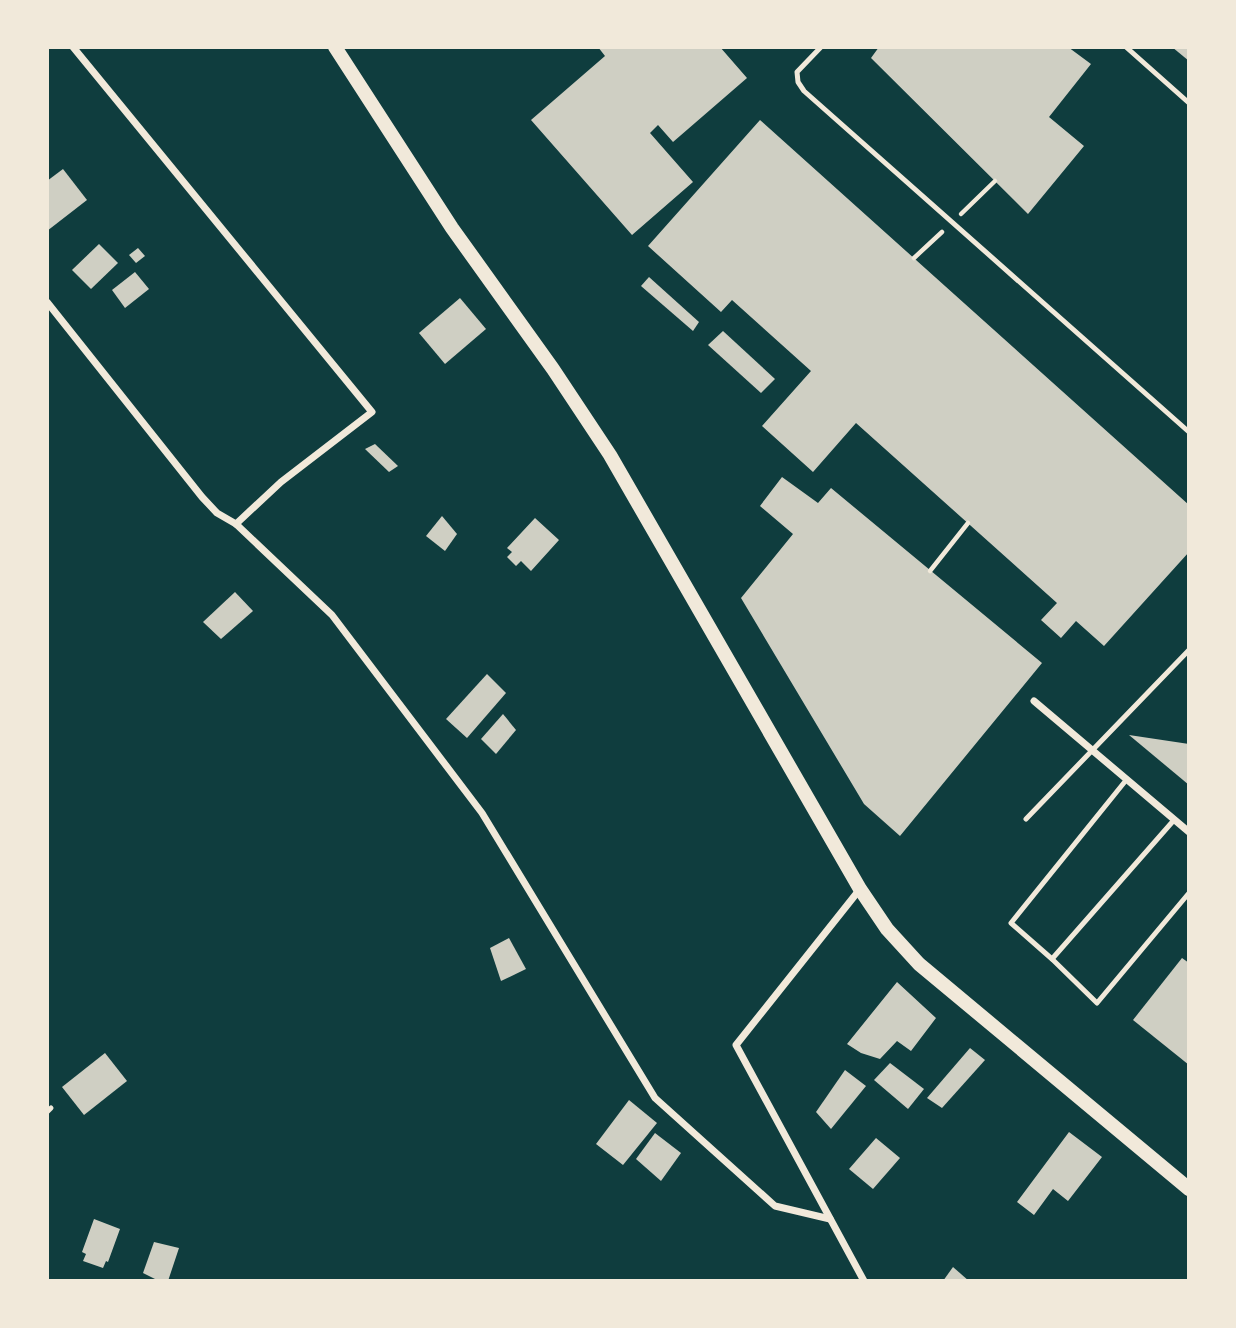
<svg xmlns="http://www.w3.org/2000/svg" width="1236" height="1328" viewBox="0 0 1236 1328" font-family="Bitter,serif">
<rect width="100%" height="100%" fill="#0f3d3e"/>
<g fill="#cfcfc3">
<polygon points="598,47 720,47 747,78 673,142 658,125 650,133 693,182 632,235 531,120 605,56"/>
<polygon points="879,47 1068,47 1091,64 1049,117 1084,146 1028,214 871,58"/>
<polygon points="1172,47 1189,47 1189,61"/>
<polygon points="760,120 1189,505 1189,552 1104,646 1076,621 1061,638 1041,620 1057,603 856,423 813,472 762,426 811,371 732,300 721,312 648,246"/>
<polygon points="63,169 87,200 47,231 47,181"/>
<polygon points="99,244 118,263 91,289 72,270"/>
<polygon points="138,248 145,256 136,263 129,255"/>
<polygon points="135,272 149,289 125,308 112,290"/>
<polygon points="649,277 699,322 693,331 641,286"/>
<polygon points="460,298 486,329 445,364 419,333"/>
<polygon points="723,331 775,379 761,393 708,345"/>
<polygon points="375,444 398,466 389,472 365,449"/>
<polygon points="782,477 818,503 831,488 1042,663 900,836 864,804 741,598 793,534 760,506"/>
<polygon points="442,516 457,534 445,551 426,536"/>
<polygon points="535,518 559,540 531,571 521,561 516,566 507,557 512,552 507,548"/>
<polygon points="235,592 253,611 221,639 203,622"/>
<polygon points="487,674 506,693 467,738 446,719"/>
<polygon points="503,714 516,730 496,754 481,739"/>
<polygon points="1129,735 1189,744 1189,785"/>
<polygon points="509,938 526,969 501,981 490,948"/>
<polygon points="1182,958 1189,963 1189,1065 1133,1020"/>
<polygon points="897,982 936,1018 911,1051 897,1041 880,1059 861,1053 847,1044"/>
<polygon points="970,1048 985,1060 942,1108 927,1098"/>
<polygon points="105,1053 127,1081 84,1115 62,1087"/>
<polygon points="890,1063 924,1089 908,1109 874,1080"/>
<polygon points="845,1070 866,1086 831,1129 816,1112"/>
<polygon points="629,1100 657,1123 623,1165 596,1144"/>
<polygon points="1069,1132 1102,1157 1068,1201 1053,1189 1034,1215 1017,1202"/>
<polygon points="655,1133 681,1153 661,1181 636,1159"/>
<polygon points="876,1138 900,1158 873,1189 849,1169"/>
<polygon points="94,1219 120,1229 108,1262 106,1261 103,1268 83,1261 86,1254 82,1252"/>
<polygon points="154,1242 179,1248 168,1281 159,1281 143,1273"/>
<polygon points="953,1267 969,1281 943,1281"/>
</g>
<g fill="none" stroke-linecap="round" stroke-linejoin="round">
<g stroke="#f1e9da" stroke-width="4.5">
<polyline points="961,214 995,181"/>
<polyline points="914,258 942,232"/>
<polyline points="930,571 968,523"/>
</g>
<g stroke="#f1e9da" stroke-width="5">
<polyline points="821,47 797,72 798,82 804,91 1189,432"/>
<polyline points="1126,47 1189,103"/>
<polyline points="1127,779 1011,923 1052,959 1174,820"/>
<polyline points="1026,819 1189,650"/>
<polyline points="1052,959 1097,1003 1189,893"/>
<polyline points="47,1112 51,1108"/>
</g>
<g stroke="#f1e9da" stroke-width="7">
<polyline points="73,47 372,412 281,482 236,524"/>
<polyline points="47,302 202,497 217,513 236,524 332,615 482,813 655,1098 775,1206 830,1219"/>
<polyline points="1034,701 1189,832"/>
<polyline points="860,889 736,1045 864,1281"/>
</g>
<polyline stroke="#f1e9da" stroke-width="14" points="335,47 452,228 553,369 610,455 860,889 887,929 919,964 1189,1189"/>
</g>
<rect width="1236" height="1328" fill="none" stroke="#f1e9da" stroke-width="98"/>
</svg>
